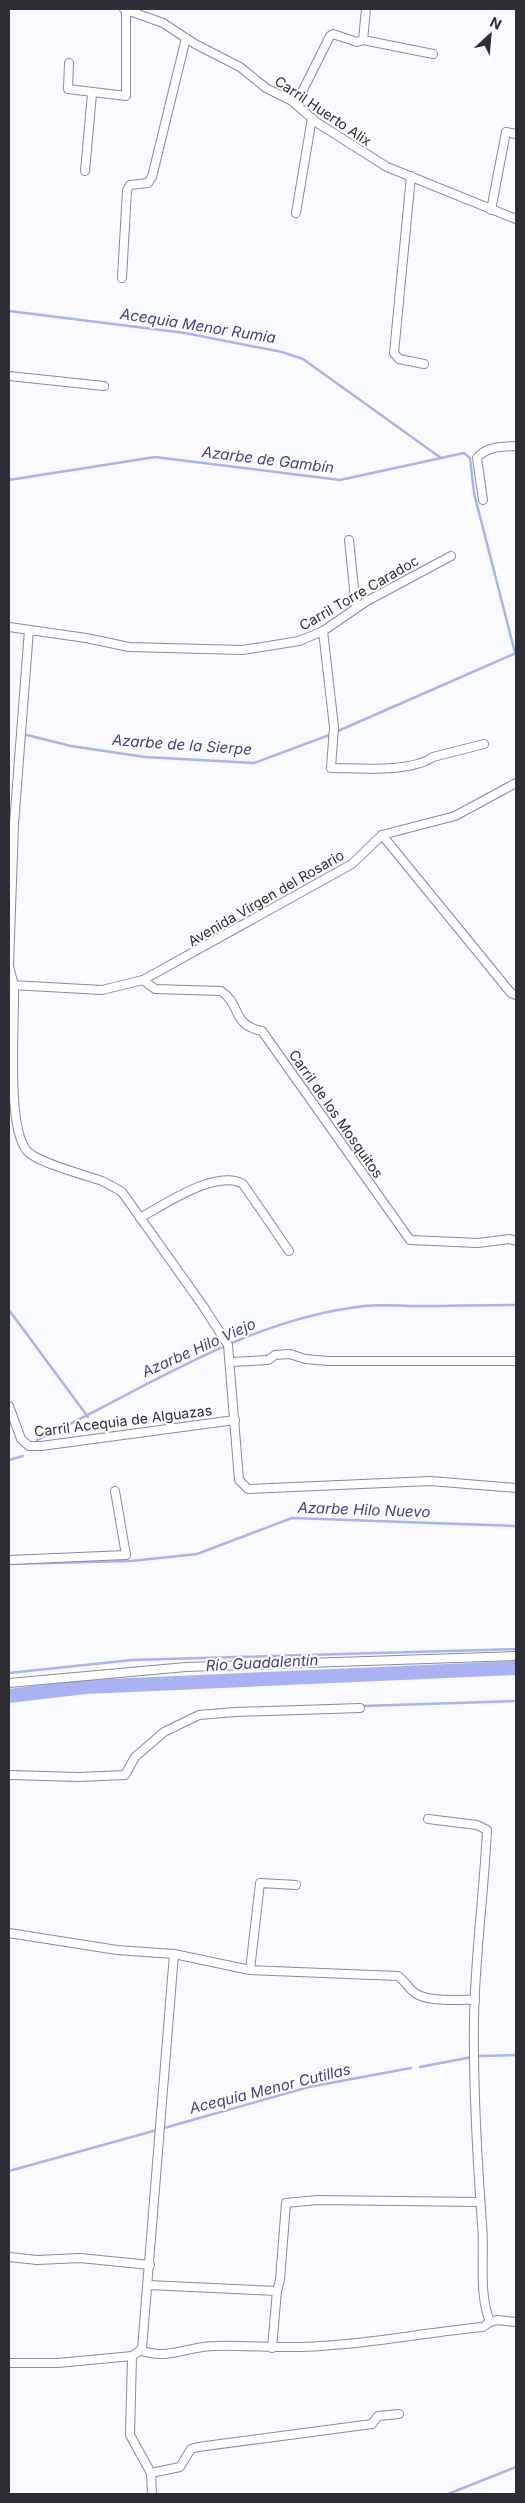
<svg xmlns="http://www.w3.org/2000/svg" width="525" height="2503" viewBox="0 0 525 2503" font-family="Inter,sans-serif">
<rect width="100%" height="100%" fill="#f9fafe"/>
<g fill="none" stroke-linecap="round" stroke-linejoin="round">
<g stroke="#a9b3f4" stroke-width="2.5">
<polyline points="9,311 185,333 282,352 303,359 441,458"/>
<polyline points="9,480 155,457 340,480 464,453 470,458 474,493 515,653"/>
<polyline points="338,731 516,653"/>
<polyline points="27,735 71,746 145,757 254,763 332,734"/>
<polyline points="9,1310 88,1417"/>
<path d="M37 1440C144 1390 245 1319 365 1306 381 1304 398 1306 414 1306 448 1306 482 1305 516 1305"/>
<polyline points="9,1460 23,1456"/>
<polyline points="9,1564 131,1561 197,1554 292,1518 516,1526"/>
<polyline points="9,1673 132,1660 516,1649"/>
<polyline points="363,1706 516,1701"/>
<polyline points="480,2056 516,2055"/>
<polyline points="420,2067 472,2057"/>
<polyline points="164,2128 309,2087 411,2068"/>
<polyline points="9,2171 157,2130"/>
<polyline points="448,2494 516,2467"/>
</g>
<polyline stroke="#a9b3f4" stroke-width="14" points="9,1696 85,1687 516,1668"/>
<g stroke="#878a9c" stroke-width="10">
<g id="street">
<polyline points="124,9 163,23 195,44 240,67 266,88 292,101 316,122 387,167 516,219"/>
<polyline points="363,40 433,54"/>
<polyline points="69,63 68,89 126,96 126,10"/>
<polyline points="296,104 330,36 333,34 357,42 363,40 366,9"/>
<polyline points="85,171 92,94"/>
<polyline points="411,176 394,353 399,359 424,364"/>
<polyline points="491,210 506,132 516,134"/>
<polyline points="296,213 312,118"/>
<polyline points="122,278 127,190 130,185 148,183 152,177 186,38"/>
<polyline points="9,376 104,386"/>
<path d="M483 500 477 458C486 446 503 447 516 446"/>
<polyline points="349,540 356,608"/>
<polyline points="9,627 86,638 129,647 243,650 299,641 323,631 367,601 451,556"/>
<path d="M29 630 14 824 9 965C10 972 13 980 14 987 15 1021 6 1127 27 1151 38 1163 85 1175 102 1181 109 1184 115 1188 122 1192L203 1306 228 1345 239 1480 248 1489 430 1481 516 1488"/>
<path d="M323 631 334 727 331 768C358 768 410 773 433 757L484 744"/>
<polyline points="382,835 511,993 516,995"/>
<path d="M143 980 155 989 221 991C242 1005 231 1025 262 1031L410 1240 478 1243 510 1239 516 1241"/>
<polyline points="11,985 102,990 143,980 352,864 382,835 455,816 516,783"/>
<path d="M140 1218C165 1204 216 1169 243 1184L289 1251"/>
<polyline points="231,1362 268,1360 275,1355 290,1354 305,1359 328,1361 516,1361"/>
<polyline points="9,1406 21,1439 29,1446 41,1446 235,1420"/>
<polyline points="9,1560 126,1555 115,1491"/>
<polyline points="9,1683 186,1667 516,1656"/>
<polyline points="9,1775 79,1777 125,1775 135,1757 164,1732 199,1715 235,1712 360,1708"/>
<path d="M428 1819 477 1825 487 1830C484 1893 475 1956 474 2019 473 2087 477 2156 482 2224 485 2255 478 2292 490 2322L497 2320 516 2322"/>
<polyline points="9,1933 117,1950 174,1954 142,2349 132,2356 58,2363 9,2363"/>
<path d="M174 1954 250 1970 398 1976C405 1981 410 1990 415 1993 430 2003 457 1999 475 2000"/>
<polyline points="250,1970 260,1883 296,1885"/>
<polyline points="9,2257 37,2260 80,2258 150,2265"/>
<polyline points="148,2285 277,2291 280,2280 286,2203 317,2200 480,2202"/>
<polyline points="272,2348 277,2291"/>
<path d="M140 2350C167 2361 188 2346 215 2346 250 2345 285 2349 321 2346 375 2343 429 2332 483 2327L490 2322"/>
<polyline points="132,2356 130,2435 151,2473 152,2494"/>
<polyline points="151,2473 180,2467 191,2449 198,2447 372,2424 378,2416 399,2414"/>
</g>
</g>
<use href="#street" stroke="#fff" stroke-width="8"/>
</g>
<g text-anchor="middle" stroke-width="4" stroke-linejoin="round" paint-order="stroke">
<g font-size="14" fill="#2c2d35" stroke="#fff">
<text transform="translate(323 111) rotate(34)" y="5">Carril Huerto Alix</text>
<text transform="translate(359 593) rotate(-30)" y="5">Carril Torre Caradoc</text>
<text transform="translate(266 898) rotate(-30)" y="5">Avenida Virgen del Rosario</text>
<text transform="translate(336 1114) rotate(55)" y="5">Carril de los Mosquitos</text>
<text transform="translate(123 1421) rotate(-7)" y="5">Carril Acequia de Alguazas</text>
</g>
<g font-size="15" font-style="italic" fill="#3c408c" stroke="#fff">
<text transform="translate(198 326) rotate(9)" y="5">Acequia Menor Rumia</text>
<text transform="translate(268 460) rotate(7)" y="5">Azarbe de Gambín</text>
<text transform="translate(182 745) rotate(4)" y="5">Azarbe de la Sierpe</text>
<text transform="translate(199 1348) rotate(-24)" y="5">Azarbe Hilo Viejo</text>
<text transform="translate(364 1510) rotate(2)" y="5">Azarbe Hilo Nuevo</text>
<text transform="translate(262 1663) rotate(-3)" y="5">Río Guadalentín</text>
<text transform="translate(270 2089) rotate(-14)" y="5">Acequia Menor Cutillas</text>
</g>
</g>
<rect width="525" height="2503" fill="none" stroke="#2c2d35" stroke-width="20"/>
<g transform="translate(490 35) rotate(26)" stroke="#ffffff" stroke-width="4" paint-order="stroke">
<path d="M0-4L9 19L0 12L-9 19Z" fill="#2c2d35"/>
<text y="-8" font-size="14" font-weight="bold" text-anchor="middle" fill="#2c2d35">N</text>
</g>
</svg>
